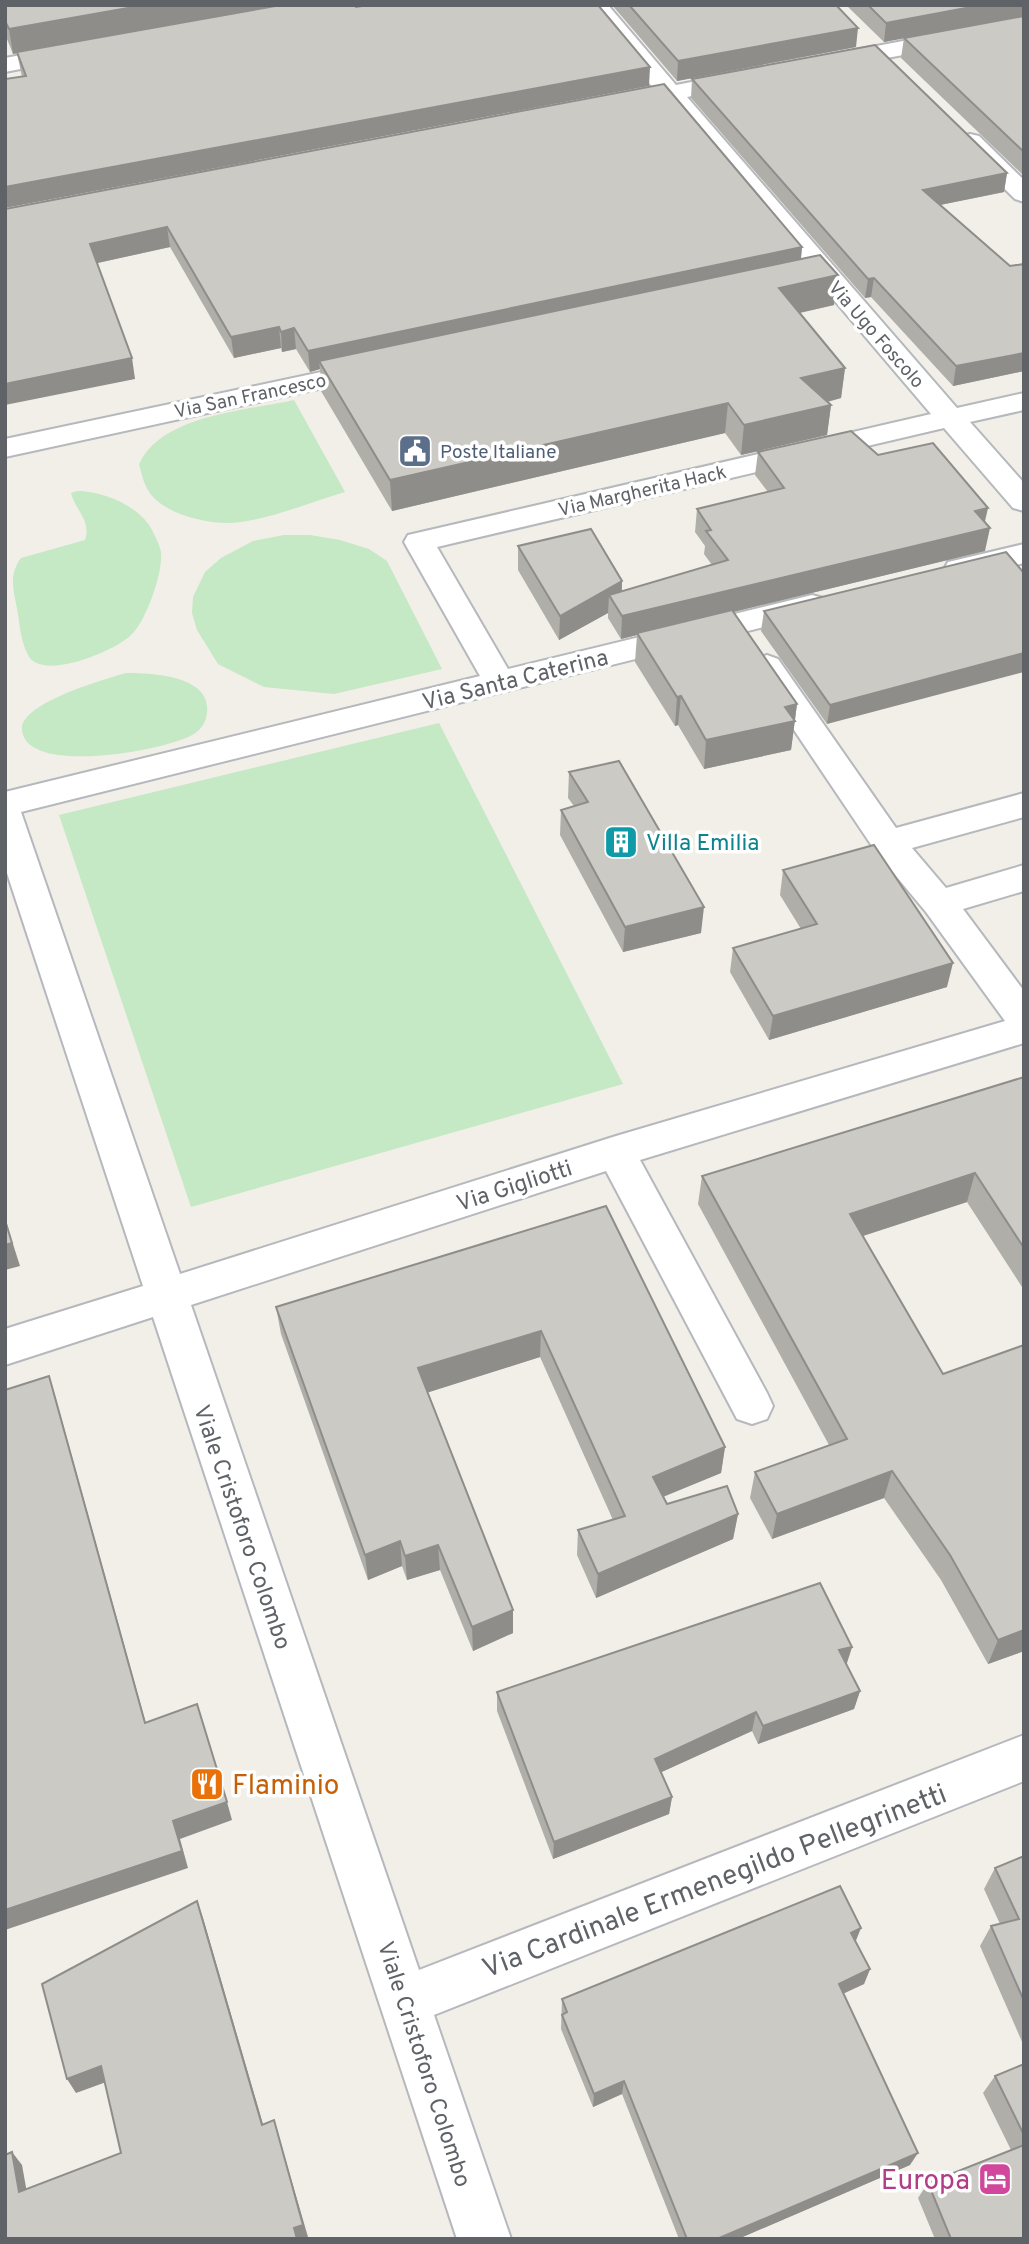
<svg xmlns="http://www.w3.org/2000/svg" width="1029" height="2244" viewBox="0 0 1029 2244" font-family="Overpass,sans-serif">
<rect width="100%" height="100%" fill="#f1efe8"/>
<g fill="#c5e8c5">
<path d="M294 400 345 492C311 502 276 517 241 522 215 526 173 517 154 498 145 489 142 476 139 464 162 415 245 411 294 400Z"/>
<path d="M77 491C103 491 141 506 153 532 156 538 160 546 161 552 163 573 146 622 130 636 114 651 42 682 28 655 21 641 20 628 18 614 15 594 7 577 21 558L85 540C92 521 75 510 71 493Z"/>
<polygon points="284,535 310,535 340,540 369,549 387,561 442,669 334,694 264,687 218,664 197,630 192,613 193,597 205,572 221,558 253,541"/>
<path d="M126 673C150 673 211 675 207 712 206 721 203 728 194 734 169 750 26 777 22 730 19 703 106 679 126 673Z"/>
<polygon points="439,723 623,1084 191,1207 59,815"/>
</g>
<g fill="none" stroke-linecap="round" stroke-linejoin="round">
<g stroke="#b5b8bc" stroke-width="4">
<g id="minor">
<polygon points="585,5 608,5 676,85 743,72 751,74 755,79 751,84 687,97 957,408 1024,393 1024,410 970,422 1024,483 1024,511 1013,508 944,428 437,547 508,669 812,595 823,598 828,605 823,612 812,615 21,812 180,1274 616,1136 1005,1021 926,912 876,852 751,666 756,659 767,655 778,659 896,828 1024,793 1024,817 912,848 946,888 1024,865 1024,891 963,909 1024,991 1024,1043 640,1160 767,1393 773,1406 767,1419 752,1424 737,1419 606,1171 191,1305 419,1970 1024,1735 1024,1781 434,2015 511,2239 457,2239 153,1317 5,1365 5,1329 143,1286 5,867 5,792 480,676 404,542 408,535 931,414 665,101 620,110 611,108 608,103 611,98 654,89"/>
<polygon points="1024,18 1024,32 829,69 821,67 817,62 821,57 829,55"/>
<polygon points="70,46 78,48 82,53 78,58 5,72 5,58"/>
<polygon points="970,134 979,136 1024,180 1024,202 1015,199 961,146 958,141 961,136"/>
<polygon points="373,361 383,363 387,369 383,375 5,457 5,439"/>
<polygon points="1024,544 1024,563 959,579 948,576 944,569 948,562"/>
</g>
</g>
<use href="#minor" fill="#fff" fill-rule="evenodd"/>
</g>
<g fill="#afaea9">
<polygon points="5,5 356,7 649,86 22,77 17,53 13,54 5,34"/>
<polygon points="612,5 836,5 856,47 677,81"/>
<polygon points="846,5 1024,5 1024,176 901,58 904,38 884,42"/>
<polygon points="692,79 1007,173 1004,192 940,205 1010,266 1024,264 1024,371 953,386 871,297 865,298 691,98"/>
<polygon points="5,209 802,247 801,259 834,305 800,313 845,368 841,398 828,402 831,405 827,435 741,455 725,433 392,511 321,391 320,369 310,372 296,349 282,352 281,348 234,358 170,247 97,263 135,379"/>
<polygon points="758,452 878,455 985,522 985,551 733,612 797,704 791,750 704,769 678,725 675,726 635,662 637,635 621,639 608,618 608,613 559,640 518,570 518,546 622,581 622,591 712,565 704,554 705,546 695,532 697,509 768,492 755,475"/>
<polygon points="1006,552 827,724 761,631 764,611"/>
<polygon points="569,772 701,933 623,952 560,835 561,810 574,806 568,798"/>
<polygon points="783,870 947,987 769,1040 730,972 733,948 801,929 780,895"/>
<polygon points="1024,1077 1024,1290 967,1202 863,1236 943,1374 1024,1345 1024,1651 988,1664 941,1580 884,1498 772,1539 750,1498 755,1472 829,1445 698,1204 702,1176"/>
<polygon points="606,1206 725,1447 721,1473 663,1497 667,1504 738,1514 733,1539 596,1598 577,1555 578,1530 613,1520 540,1357 428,1392 513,1610 513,1633 473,1651 440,1570 407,1580 402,1566 368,1580 281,1334 276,1307"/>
<polygon points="852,1647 846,1665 860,1691 854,1709 758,1744 752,1731 661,1772 672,1797 669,1814 553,1859 497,1711 497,1692"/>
<polygon points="1024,1856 1024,2044 1023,2044 980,1946 991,1926 1000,1924 984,1889 995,1868"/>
<polygon points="856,1942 870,1969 864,1984 843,1994 910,2165 738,2239 679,2239 622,2094 593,2107 561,2029 562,1999"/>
<polygon points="1024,2064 1024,2239 935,2239 918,2198 928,2183 1011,2150 983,2093 995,2076"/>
</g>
<g fill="#8f8d8a">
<polygon points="145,5 288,5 13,54 9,29"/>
<polygon points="982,5 1024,5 1024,16 884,42 886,23"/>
<polygon points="858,28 856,47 677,81 678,61"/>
<polygon points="650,67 649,86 5,208 5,187"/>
<polygon points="1007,173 1004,192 920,209 923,190"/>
<polygon points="167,227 170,247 93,264 90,244"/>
<polygon points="802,247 800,267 319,361 320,369 310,372 308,351"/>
<polygon points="838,275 834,305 776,318 779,288"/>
<polygon points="874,278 871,297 865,298 868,279"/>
<polygon points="279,327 281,348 234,358 231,337"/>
<polygon points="294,328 296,349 282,352 281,332"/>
<polygon points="1024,353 1024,371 953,386 956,366"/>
<polygon points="132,358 135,379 5,405 5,384"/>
<polygon points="845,368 841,398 798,409 801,378"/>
<polygon points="728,403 725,433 392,511 390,480"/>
<polygon points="831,405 827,435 741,455 744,425"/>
<polygon points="988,508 983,530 990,528 985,551 638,635 637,633 637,635 621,639 622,616"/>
<polygon points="622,581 621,606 609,595 608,613 559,640 560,616"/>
<polygon points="1024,653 1024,672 827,724 830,705"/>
<polygon points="681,696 678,725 675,726 677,697"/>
<polygon points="797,704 791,750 704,769 706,740 785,707"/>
<polygon points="704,907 701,933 623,952 625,927"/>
<polygon points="953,963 947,987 769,1040 773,1016"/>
<polygon points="975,1173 967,1202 844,1242 850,1214"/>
<polygon points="5,1219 20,1266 5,1270"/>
<polygon points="541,1331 540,1357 420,1395 418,1368"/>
<polygon points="49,1376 56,1399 151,1742 145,1723"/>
<polygon points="725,1447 721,1473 650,1502 653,1477"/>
<polygon points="892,1471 884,1498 772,1539 777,1514"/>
<polygon points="738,1514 733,1539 596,1598 598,1574"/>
<polygon points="400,1541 402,1566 368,1580 365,1555"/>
<polygon points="438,1545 440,1570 407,1580 405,1556"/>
<polygon points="513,1610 513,1633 473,1651 472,1627"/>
<polygon points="1024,1630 1024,1651 988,1664 998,1640"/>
<polygon points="852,1647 846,1666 839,1650"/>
<polygon points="860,1691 854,1709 758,1744 763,1726"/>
<polygon points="756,1712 752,1731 653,1776 655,1759"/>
<polygon points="672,1797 669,1814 553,1859 554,1842"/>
<polygon points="227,1802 232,1820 180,1839 188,1868 5,1930 5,1910 173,1821"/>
<polygon points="197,1901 203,1918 267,2138 262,2125"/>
<polygon points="861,1928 855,1943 851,1933"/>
<polygon points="870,1969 864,1984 833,1998 839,1984"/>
<polygon points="101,2066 109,2081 76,2093 67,2079"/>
<polygon points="624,2081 622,2094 593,2107 594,2094"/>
<polygon points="274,2120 308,2237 302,2239 297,2239 294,2228"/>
<polygon points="12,2152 22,2165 29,2204 19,2192"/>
<polygon points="918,2153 910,2165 738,2239 717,2239"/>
</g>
<g fill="#cccac5" stroke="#8f8d8a" stroke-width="2">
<polygon points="5,5 145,5 9,29 5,21"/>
<polygon points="281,5 355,5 356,7 369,5 598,5 650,67 5,187 5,79 26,76 17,52"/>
<polygon points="629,5 836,5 858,28 678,61"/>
<polygon points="868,5 982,5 886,23"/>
<polygon points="1024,16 1024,152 904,38"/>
<polygon points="875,45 1007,173 923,190 1010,266 1024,264 1024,353 956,366 874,278 868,279 692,79"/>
<polygon points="664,84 802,247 308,351 294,328 281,332 279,327 231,337 167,227 90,244 132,358 5,384 5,209"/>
<polygon points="820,255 838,275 779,288 845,368 801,378 831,405 744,425 728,403 390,480 319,361"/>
<polygon points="851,431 878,455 933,443 988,508 975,511 990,528 622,616 609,595 728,560 706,531 711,530 697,509 784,488 758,452"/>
<polygon points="591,529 622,581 560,616 518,546"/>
<polygon points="1006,552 1024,573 1024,653 830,705 764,611"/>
<polygon points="732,610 797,704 785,707 795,721 706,740 681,696 677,697 637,633"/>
<polygon points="619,761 704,907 625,927 561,810 588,802 569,772"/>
<polygon points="874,845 953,963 773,1016 733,948 817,924 783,870"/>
<polygon points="1024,1077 1024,1248 975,1173 850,1214 943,1374 1024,1345 1024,1630 998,1640 950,1555 892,1471 777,1514 755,1472 847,1439 702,1176"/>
<polygon points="606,1206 725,1447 653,1477 667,1504 727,1486 738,1514 598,1574 578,1530 625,1516 541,1331 418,1368 513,1610 472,1627 438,1545 405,1556 400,1541 365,1555 276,1307"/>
<polygon points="5,1220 12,1243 5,1245"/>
<polygon points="49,1376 145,1723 197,1704 227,1802 173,1821 182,1851 5,1910 5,1390"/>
<polygon points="820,1583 852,1647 839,1650 860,1691 763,1726 756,1712 655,1759 672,1797 554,1842 497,1692"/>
<polygon points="1024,1856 1024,2001 991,1926 1019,1919 995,1868"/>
<polygon points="840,1886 861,1928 851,1933 870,1969 839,1984 918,2153 717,2239 687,2239 624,2081 594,2094 562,2015 567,2012 562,1999"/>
<polygon points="197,1901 262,2125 274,2120 303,2225 294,2228 297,2239 5,2239 5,2155 12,2152 19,2192 121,2153 101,2066 67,2079 42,1984"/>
<polygon points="1024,2064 1024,2135 995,2076"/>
<polygon points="1024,2145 1024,2239 951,2239 928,2183"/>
</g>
<defs>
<g id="civic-square" transform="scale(1.75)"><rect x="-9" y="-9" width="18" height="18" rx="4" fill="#5c6f8a" stroke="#fff"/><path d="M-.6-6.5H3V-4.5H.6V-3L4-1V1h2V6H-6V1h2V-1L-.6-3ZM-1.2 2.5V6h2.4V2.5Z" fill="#fff"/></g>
<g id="building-square" transform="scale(1.75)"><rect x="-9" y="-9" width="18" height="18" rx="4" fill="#0f9aa8" stroke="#fff"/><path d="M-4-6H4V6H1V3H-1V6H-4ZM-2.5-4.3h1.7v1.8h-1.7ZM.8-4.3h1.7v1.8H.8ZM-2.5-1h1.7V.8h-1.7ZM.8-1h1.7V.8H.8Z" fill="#fff"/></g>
<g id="restaurant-square" transform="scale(1.75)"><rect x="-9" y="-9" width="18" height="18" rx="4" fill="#e8710a" stroke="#fff"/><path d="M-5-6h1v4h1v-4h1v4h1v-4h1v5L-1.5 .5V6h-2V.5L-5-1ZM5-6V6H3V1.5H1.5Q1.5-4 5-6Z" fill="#fff"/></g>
<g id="hotel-square" transform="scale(1.75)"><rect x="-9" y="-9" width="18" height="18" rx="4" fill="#d1479c" stroke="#fff"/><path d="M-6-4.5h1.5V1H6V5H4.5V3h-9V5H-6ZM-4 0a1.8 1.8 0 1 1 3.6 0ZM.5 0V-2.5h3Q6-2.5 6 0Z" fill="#fff"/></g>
</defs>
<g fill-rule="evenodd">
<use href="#civic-square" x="415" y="451"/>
<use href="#building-square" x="621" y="842"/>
<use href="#restaurant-square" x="207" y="1784"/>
<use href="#hotel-square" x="995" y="2179"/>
</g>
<g text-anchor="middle" stroke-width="7" stroke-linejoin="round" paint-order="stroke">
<g font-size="19" fill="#5f6368" stroke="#fff">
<text transform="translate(877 334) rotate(49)" y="7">Via Ugo Foscolo</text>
<text transform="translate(250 395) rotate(-12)" y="7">Via San Francesco</text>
<text transform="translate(642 490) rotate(-13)" y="7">Via Margherita Hack</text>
</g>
<g font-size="19" fill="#4e5e75" stroke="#fff" text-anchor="start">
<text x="440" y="458">Poste Italiane</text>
</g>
<g font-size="23" fill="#5f6368" stroke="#fff">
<text transform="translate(515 679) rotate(-14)" y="8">Via Santa Caterina</text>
<text transform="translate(514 1185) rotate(-18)" y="8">Via Gigliotti</text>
<text transform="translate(243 1527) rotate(71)" y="8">Viale Cristoforo Colombo</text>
<text transform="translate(425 2064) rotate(72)" y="8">Viale Cristoforo Colombo</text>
</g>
<g font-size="23" fill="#0d838f" stroke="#fff" text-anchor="start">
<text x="646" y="850">Villa Emilia</text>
</g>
<g font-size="28" fill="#c56008" stroke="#fff" text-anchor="start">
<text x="232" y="1794">Flaminio</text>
</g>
<g font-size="28" fill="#5f6368" stroke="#fff">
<text transform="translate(714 1880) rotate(-21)" y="10">Via Cardinale Ermenegildo Pellegrinetti</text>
</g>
<g font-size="28" fill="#b23c85" stroke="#fff" text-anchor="end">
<text x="970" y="2189">Europa</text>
</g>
</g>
<rect width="1029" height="2244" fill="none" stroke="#5f6368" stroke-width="14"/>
</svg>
